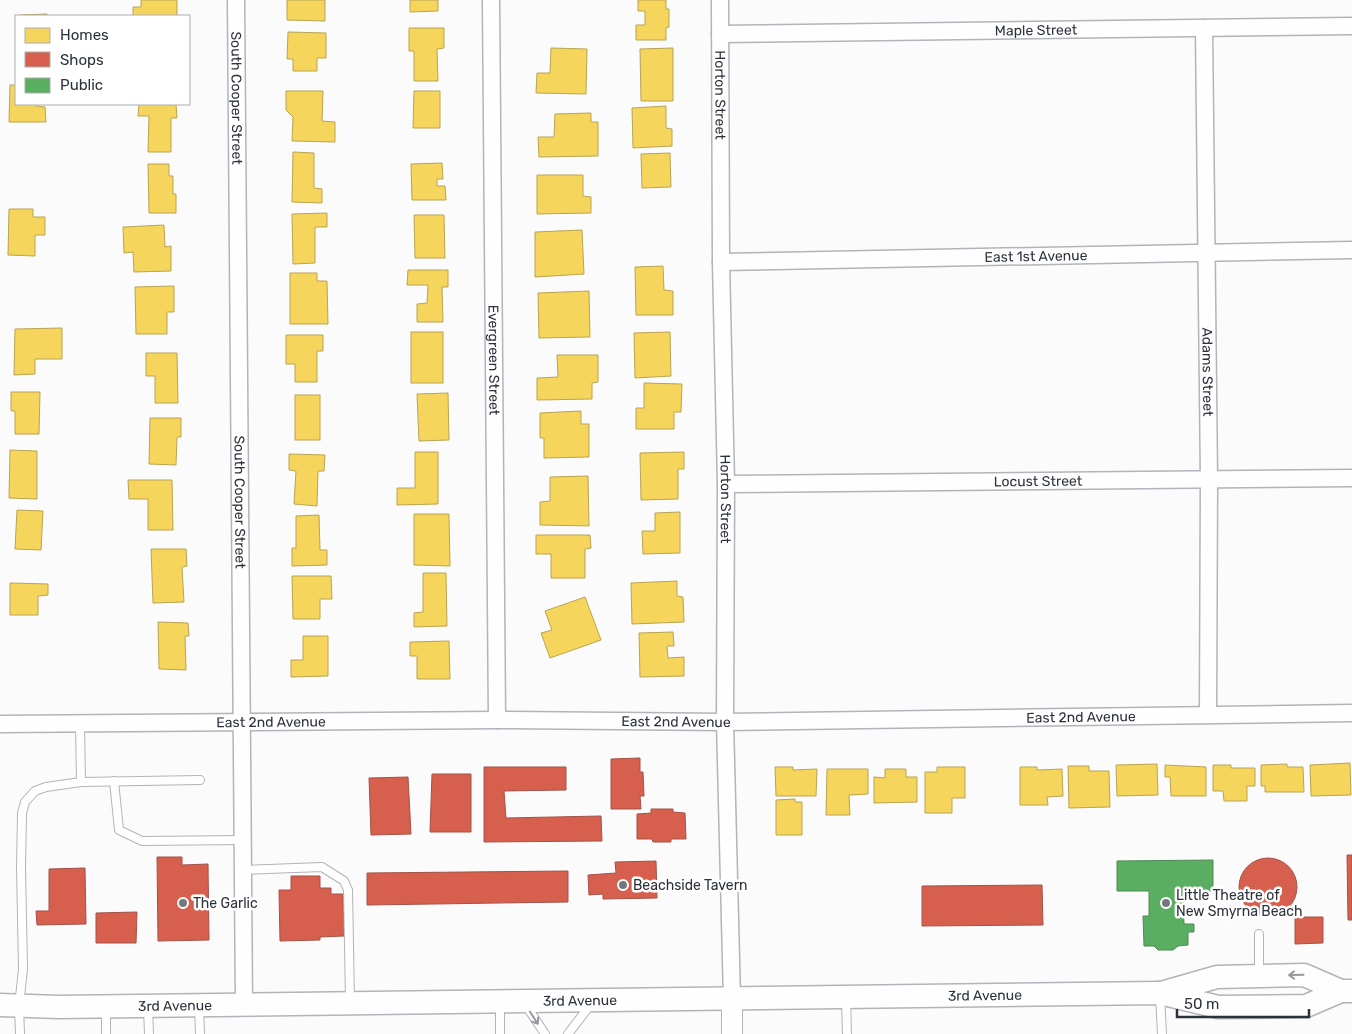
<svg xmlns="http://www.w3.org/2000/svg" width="1352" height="1034" viewBox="0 0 1352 1034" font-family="Rubik,sans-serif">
<rect width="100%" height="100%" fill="#fbfbfb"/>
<g fill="#f6d55c" stroke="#b9a452">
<polygon points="141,0 177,0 177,16 133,16 133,7 141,7"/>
<polygon points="287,0 325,0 325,21 287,20"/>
<polygon points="410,0 438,0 438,11 410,12"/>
<polygon points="638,0 666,0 666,9 669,9 669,27 666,28 666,40 636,40 636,25 645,25 645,11 638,11"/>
<polygon points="47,14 47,16 20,16 20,15"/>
<polygon points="409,28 444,28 444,48 437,49 438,81 414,81 414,51 409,51"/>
<polygon points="288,32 326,33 326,58 317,58 317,71 293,71 293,59 287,59"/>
<polygon points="551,48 587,49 586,94 536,93 537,73 550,73"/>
<polygon points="673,48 673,101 641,101 640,49"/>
<polygon points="10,85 16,85 16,104 36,104 36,106 45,107 46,122 9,122"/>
<polygon points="286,91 323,91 322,121 335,122 335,142 292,141 293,117 286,110"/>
<polygon points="414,91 440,91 440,128 413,128"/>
<polygon points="139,104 176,104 177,118 171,118 171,152 148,152 149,116 138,116"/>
<polygon points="666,106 666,128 672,129 672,146 633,148 632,108"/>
<polygon points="591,113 591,122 598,122 598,156 539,157 538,137 554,137 555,114"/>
<polygon points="293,152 314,153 314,188 322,189 322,203 292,202"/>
<polygon points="670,153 671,187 642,188 641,154"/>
<polygon points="442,163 443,179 437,179 437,186 445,186 446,200 412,200 411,164"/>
<polygon points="148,164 169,164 169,176 173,176 173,194 176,194 176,213 149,213"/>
<polygon points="537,175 583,175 583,196 591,197 591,213 537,214"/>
<polygon points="9,209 33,209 33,217 45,217 45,235 35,235 35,256 8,255"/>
<polygon points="327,213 327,227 315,227 315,263 293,264 292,214"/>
<polygon points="414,215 444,215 445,258 415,258"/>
<polygon points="164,225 165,247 171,246 171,271 134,272 133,252 124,253 123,227"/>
<polygon points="582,230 584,274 535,277 535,232"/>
<polygon points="663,266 664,290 673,291 673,315 636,315 635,267"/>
<polygon points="408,270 448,270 448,287 442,287 443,322 417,322 417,304 427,303 428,285 407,285"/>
<polygon points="290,273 317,273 317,281 327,281 328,324 290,324"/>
<polygon points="174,286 174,312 167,312 167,334 136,334 135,287"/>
<polygon points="589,291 590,337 539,338 538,293"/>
<polygon points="62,328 62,359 35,359 35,374 14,375 15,329"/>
<rect x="411" y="332" width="32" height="51"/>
<polygon points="670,332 671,376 635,378 634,333"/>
<polygon points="286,335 323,335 323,351 317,351 317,382 295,382 295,364 286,364"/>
<polygon points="146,353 177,353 178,403 155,403 155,376 146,376"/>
<polygon points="557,355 598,355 598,382 592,383 592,399 537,400 537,378 558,377"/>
<polygon points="644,383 682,384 681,412 674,412 674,429 636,429 636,408 644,408"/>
<polygon points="11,392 40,392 39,434 15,434 15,411 11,411"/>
<polygon points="448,393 449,440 419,441 417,394"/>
<rect x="295" y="395" width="25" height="45"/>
<polygon points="581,411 581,424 589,424 589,457 544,458 544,438 540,438 540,413"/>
<polygon points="150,418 181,418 181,437 177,437 176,465 149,464"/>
<polygon points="10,450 37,451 37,499 9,498"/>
<polygon points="415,452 438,452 438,504 397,505 397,488 415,488"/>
<polygon points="684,452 684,469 678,469 678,499 641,500 640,453"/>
<polygon points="289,454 325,455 324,471 318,471 317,506 294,504 296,471 289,470"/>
<polygon points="588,476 589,526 540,525 540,502 550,501 550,477"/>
<polygon points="128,480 172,480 173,530 148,530 148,499 129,499"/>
<polygon points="17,510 43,511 41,550 15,549"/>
<polygon points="680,512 680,553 643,554 642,531 655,531 655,513"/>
<polygon points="414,514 449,514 450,566 414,565"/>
<polygon points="319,515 320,550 327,550 327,565 292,566 292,548 296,548 296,516"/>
<polygon points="536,535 590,535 591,548 585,549 585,578 551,578 551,554 536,554"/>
<polygon points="151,549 186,549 187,566 182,567 184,602 153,603"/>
<polygon points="423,573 446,573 447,626 414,627 414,613 423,612"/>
<polygon points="292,576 331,576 332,599 320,599 320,619 293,619"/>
<polygon points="677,581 677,596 683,597 684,622 632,624 631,583"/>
<polygon points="10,583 48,584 48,595 38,596 38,615 10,615"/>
<polygon points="585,597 601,640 550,658 541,633 552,630 545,611"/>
<polygon points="158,622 188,623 189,636 185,636 186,670 159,669"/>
<polygon points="673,632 674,646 667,646 668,658 684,657 684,676 640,677 639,633"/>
<polygon points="303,636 328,636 328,676 291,677 291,660 303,660"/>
<polygon points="449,641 450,679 417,679 417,656 410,656 410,642"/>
<polygon points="1350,763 1351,795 1311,796 1310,765"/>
<polygon points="1157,764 1158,795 1117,796 1116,765"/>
<polygon points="1287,764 1287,767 1303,767 1304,792 1265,792 1265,786 1261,786 1261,765"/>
<polygon points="1165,765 1206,767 1206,796 1171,796 1170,777 1165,777"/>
<polygon points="1213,765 1231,765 1231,768 1255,768 1255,786 1247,786 1247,801 1224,801 1223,791 1213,791"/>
<polygon points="1068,766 1089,766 1089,771 1109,771 1110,807 1069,808"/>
<polygon points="775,767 793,767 793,770 817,769 816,796 776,796"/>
<polygon points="937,767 965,767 965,798 952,798 952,813 925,813 925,772 937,772"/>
<polygon points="1020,767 1037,767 1037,770 1062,769 1063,796 1047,797 1048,805 1020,805"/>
<polygon points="827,769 868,769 868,794 849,795 850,815 826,815"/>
<polygon points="885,769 906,769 906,777 917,777 917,802 874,803 874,777 885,778"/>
<polygon points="795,799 795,802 802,802 802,835 776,835 776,800"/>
</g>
<g fill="#d6604d" stroke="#a35248">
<polygon points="640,758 640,772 643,772 644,796 640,796 641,809 611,809 611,759"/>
<polygon points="484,767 566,767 566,790 504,791 506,818 601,816 602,841 484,842"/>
<polygon points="432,774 471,774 471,832 430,832"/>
<polygon points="408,777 411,834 371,835 369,778"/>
<polygon points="651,809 673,809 673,812 685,813 686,839 671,839 671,842 653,842 652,839 637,839 637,814 651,813"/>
<polygon points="1347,855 1352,855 1352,920 1348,920"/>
<polygon points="157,857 182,857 182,865 208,864 209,940 158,941"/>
<circle cx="1268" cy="887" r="29"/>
<polygon points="656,861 657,898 603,899 603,894 589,895 588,875 616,873 615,862"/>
<polygon points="85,868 86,924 37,925 36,911 49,911 49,869"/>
<polygon points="568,871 568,902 367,905 367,873"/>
<polygon points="291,876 320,876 320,888 331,888 331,894 343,894 344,936 320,937 320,940 280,941 279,890 291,890"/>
<polygon points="1042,885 1043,925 922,926 922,886"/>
<polygon points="137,912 136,943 96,943 96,913"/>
<polygon points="1295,917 1323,917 1323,943 1295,944"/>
</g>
<polygon fill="#5aae61" stroke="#4c8956" points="1213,860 1213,891 1183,891 1184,924 1194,924 1194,932 1188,932 1188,945 1178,946 1173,950 1158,950 1154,946 1144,946 1143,916 1149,916 1149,891 1117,891 1117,861"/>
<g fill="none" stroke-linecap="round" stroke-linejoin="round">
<g stroke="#b1b4b8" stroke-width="10">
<g id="service">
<polyline points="114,781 119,830 142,841 242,840"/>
<polyline points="81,782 200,780"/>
<polyline points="243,870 322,867 344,881 348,890 350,1002"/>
<polyline points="1259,934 1259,974"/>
<polyline points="1160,995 1162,1034"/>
<polyline points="846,999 847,1034"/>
<polyline points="525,1004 545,1034"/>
<polyline points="199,1006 200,1034"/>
<polyline points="148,1008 149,1034"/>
<polyline points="106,1009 106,1034"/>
<polyline points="20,1034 19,1006 23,969 21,868 22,813 25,802 35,791 46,787 81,782 80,723"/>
<polyline points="500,1034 500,1004"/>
<polyline points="568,1034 591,1004"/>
</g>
</g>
<g stroke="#b1b4b8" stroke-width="19">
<g id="minor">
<path id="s1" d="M236 0 244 1005"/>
<path id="s2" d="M491 0 497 720"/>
<path id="s3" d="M720 0 721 262 726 484 725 722 732 999"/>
<path id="s4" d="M1204 28 1209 479 1208 715"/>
<path id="s5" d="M720 34 1352 26"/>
<path id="s6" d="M721 262 1352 250"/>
<path id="s7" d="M726 484 1352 478"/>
<path id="s8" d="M0 724 497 720 725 722 1352 713"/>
</g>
</g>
<g stroke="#b1b4b8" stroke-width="22">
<polyline id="tertiary" points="732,999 732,1034"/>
</g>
<g stroke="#b1b4b8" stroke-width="25">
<g id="secondary">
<polyline points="1161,993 1217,977 1304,975 1341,991"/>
<path id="s9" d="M0 1005 59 1007 1160 993 1218 1007 1306 1006 1341 991H1352"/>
</g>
</g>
<use href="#service" stroke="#fefefe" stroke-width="8"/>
<use href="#minor" stroke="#fefefe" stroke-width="16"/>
<use href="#tertiary" stroke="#fefefe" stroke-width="20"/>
<use href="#secondary" stroke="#fefefe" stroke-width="22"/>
</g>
<defs><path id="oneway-shaft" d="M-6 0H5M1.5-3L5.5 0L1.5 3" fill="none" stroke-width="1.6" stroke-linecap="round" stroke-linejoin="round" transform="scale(1.25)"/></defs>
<g stroke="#95989c">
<use href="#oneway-shaft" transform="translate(1296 975) rotate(179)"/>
<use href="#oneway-shaft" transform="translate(534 1018) rotate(57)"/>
</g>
<g fill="#74787e" stroke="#fff" stroke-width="2">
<circle cx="623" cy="885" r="5"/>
<circle cx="183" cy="903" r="5"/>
<circle cx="1166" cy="903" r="5"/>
</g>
<g text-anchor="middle" stroke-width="5" stroke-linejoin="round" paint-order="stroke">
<g font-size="14" fill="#2c323b" stroke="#fff">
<text dy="5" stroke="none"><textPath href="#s5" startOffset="316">Maple Street</textPath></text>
<text dy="5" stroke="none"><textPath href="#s3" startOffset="95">Horton Street</textPath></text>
<text dy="5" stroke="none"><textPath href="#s1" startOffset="98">South Cooper Street</textPath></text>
<text dy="5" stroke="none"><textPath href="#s6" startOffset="315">East 1st Avenue</textPath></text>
<text dy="5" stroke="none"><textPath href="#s2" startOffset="360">Evergreen Street</textPath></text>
<text dy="5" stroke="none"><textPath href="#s4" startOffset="344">Adams Street</textPath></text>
<text dy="5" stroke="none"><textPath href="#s7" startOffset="312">Locust Street</textPath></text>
<text dy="5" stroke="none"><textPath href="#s3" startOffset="499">Horton Street</textPath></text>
<text dy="5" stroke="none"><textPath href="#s1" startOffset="502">South Cooper Street</textPath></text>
<text dy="5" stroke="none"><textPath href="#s8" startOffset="1081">East 2nd Avenue</textPath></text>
<text dy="5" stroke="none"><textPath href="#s8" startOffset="271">East 2nd Avenue</textPath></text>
<text dy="5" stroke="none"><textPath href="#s8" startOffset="676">East 2nd Avenue</textPath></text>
<text dy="5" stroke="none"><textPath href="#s9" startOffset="985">3rd Avenue</textPath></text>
<text dy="5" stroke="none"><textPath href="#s9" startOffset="580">3rd Avenue</textPath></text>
<text dy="5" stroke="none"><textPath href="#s9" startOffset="175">3rd Avenue</textPath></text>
</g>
<g font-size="14" fill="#2c323b" stroke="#fff" text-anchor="start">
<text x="633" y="890">Beachside Tavern</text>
<text x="1176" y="900">Little Theatre of<tspan x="1176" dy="16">New Smyrna Beach</tspan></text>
<text x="193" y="908">The Garlic</text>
</g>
</g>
<rect x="15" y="15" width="175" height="90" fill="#ffffff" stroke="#abadb1"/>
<rect x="25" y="28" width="25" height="15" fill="#f6d55c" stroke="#abadb1"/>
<text x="60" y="40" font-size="15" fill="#2c323b">Homes</text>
<rect x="25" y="52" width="25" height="15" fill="#d6604d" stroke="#abadb1"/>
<text x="60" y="65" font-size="15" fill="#2c323b">Shops</text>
<rect x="25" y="78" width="25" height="15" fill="#5aae61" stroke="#abadb1"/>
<text x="60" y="90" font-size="15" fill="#2c323b">Public</text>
<path d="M1177 1009v8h132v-8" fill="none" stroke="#2c323b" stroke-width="2.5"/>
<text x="1184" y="1009" font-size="15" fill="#2c323b" stroke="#ffffff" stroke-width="4" paint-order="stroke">50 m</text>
</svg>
